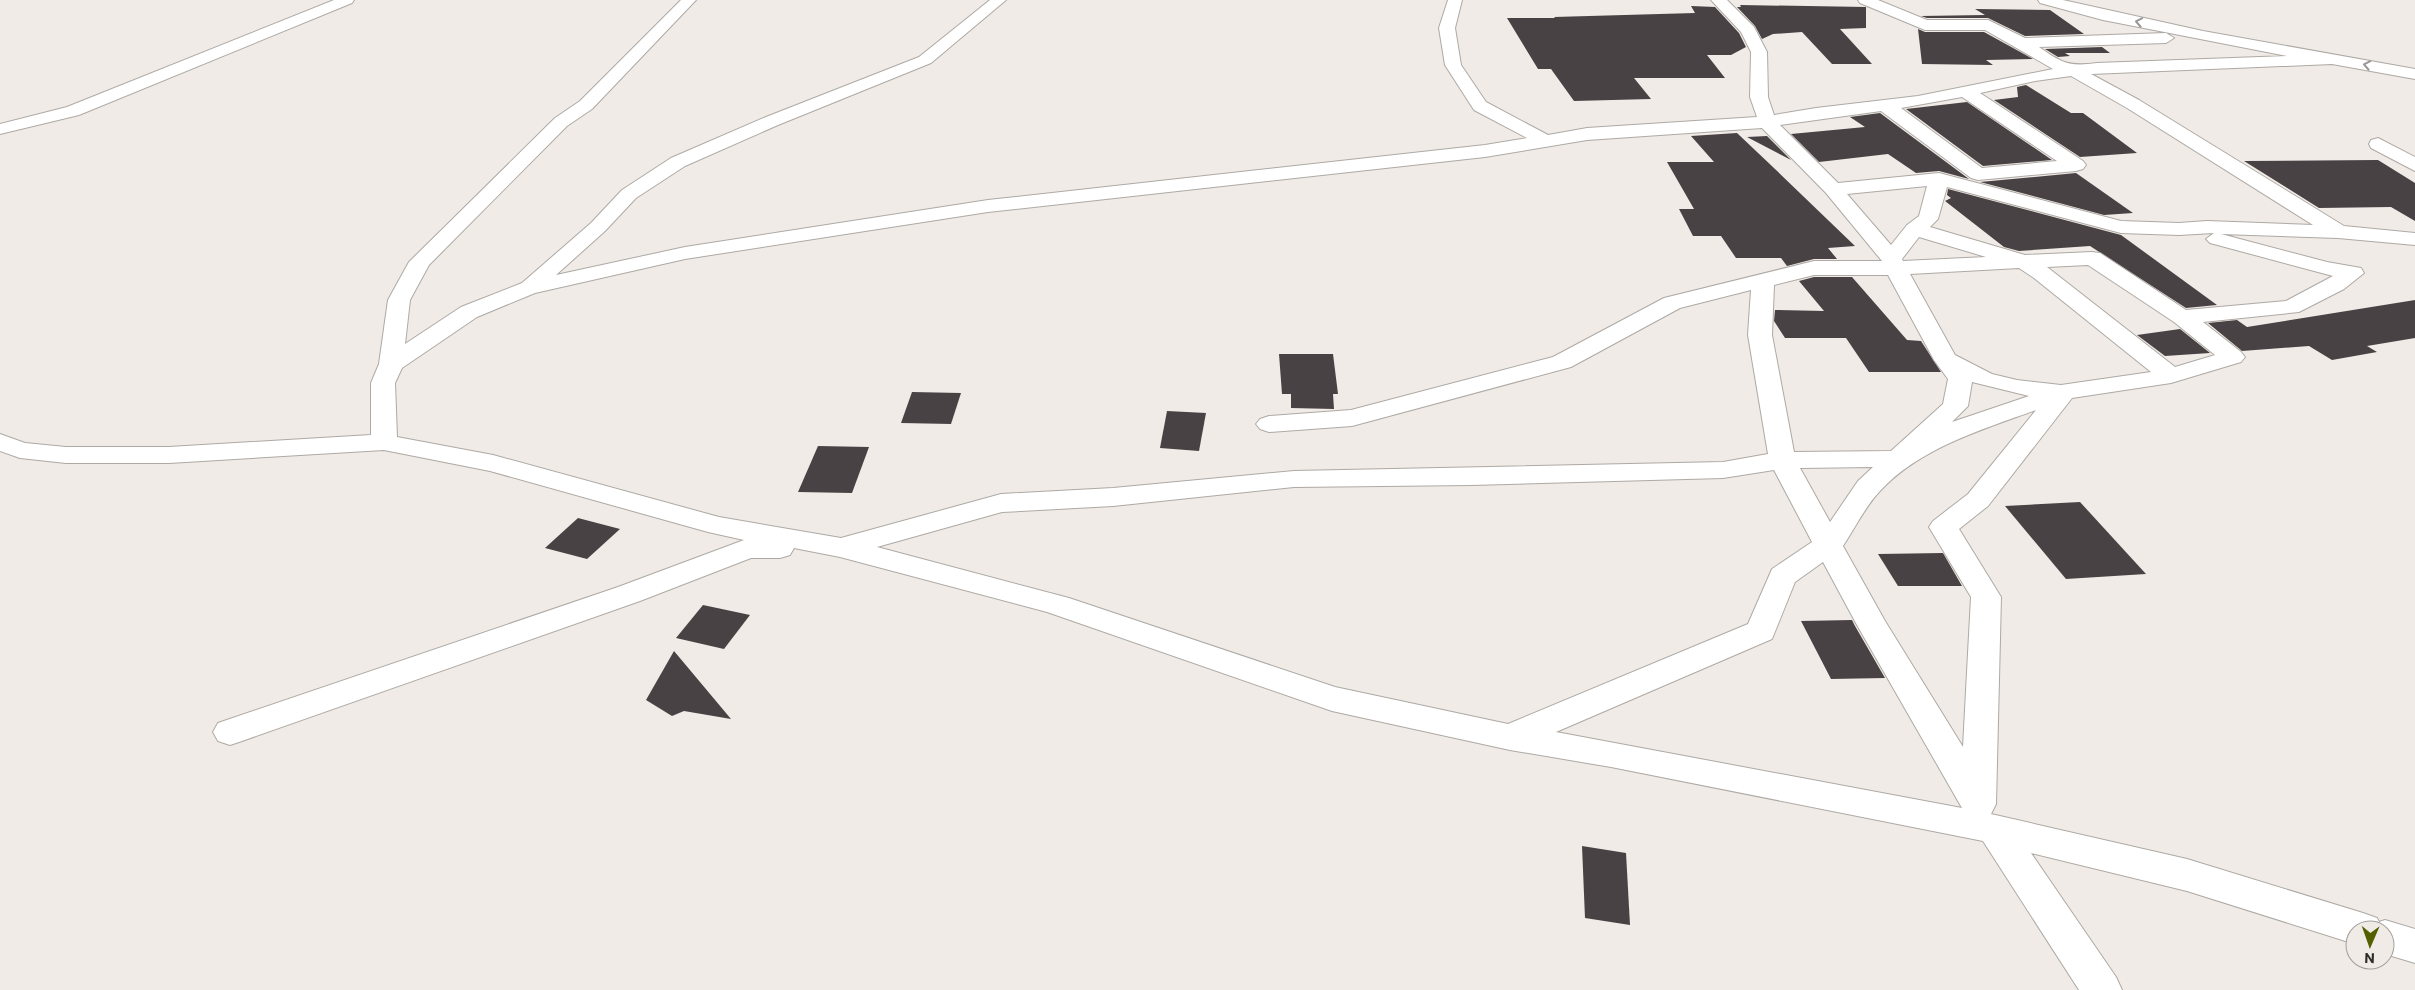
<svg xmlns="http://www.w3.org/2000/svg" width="2415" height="990" viewBox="0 0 2415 990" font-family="Commissioner,sans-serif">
<rect width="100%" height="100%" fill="#f0ebe6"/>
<g fill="#484244">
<polygon points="1740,5 1866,7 1866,28 1840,29 1872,64 1832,64 1802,32 1773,34 1762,39 1755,26 1737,7 1741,7"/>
<polygon points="1691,6 1715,7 1739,33 1746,47 1731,55 1707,55 1725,78 1634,78 1651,99 1574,101 1551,69 1538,69 1507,18 1555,18 1554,17 1695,13"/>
<polygon points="1975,9 2050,10 2084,34 2025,36 1988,18 1927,18 1921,16 1985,15"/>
<polygon points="1918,29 1925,32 1984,32 2033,59 1986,60 1993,65 1922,64"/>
<polygon points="2102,47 2110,53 2065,53 2070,56 2058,57 2045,49"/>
<polygon points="2026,85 2071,113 2083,113 2137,153 2080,157 1994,100 2018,97 2017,87"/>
<polygon points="1967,102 2052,160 1983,166 1906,109"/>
<polygon points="1880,113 1969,179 1939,171 1916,173 1888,154 1819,162 1791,134 1865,127 1850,117"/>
<polygon points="1737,133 1775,169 1855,246 1828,248 1837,259 1814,259 1787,266 1781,258 1736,258 1721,236 1693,236 1679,209 1694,209 1667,162 1714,162 1691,136"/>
<polygon points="1767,136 1791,160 1747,137"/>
<polygon points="2378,160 2415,183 2415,221 2391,207 2319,208 2244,161"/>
<polygon points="2076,173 2133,213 2104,215 1980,182"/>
<polygon points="1948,189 2121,235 2217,305 2186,308 2090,246 2019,251 2004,247 1945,201 1951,198 1947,195"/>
<polygon points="1814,277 1852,277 1907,340 1921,341 1941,372 1869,372 1846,338 1785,338 1774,321 1775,310 1824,311 1799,281"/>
<polygon points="2415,300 2415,338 2367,346 2377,352 2332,360 2309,346 2242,351 2208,323 2237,320 2247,327"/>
<polygon points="2180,329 2210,353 2165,356 2137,335"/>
<polygon points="1279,354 1333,354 1338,394 1333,394 1334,409 1291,408 1291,394 1282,394"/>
<polygon points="912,392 961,393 951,424 901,423"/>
<polygon points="1167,411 1206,413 1199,451 1160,448"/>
<polygon points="818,446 869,447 852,493 798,492"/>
<polygon points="2080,502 2146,574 2066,579 2005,506"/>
<polygon points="578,518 620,529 587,559 545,548"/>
<polygon points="1943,553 1962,586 1898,586 1878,554"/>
<polygon points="703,605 750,615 724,649 676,638"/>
<polygon points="1852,620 1855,626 1885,678 1831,679 1801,621"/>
<polygon points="674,651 731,719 684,711 672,716 646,700"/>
<polygon points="1582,846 1626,853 1630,925 1585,918"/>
</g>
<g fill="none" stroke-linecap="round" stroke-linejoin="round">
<g stroke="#aea9a4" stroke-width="2">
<g id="minor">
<polygon points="334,0 354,0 352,3 79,115 0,134 0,124 67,107"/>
<path d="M681 0H696L592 109 567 126 429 265 410 300 405 344 461 307 522 283 591 223 622 190 671 158 766 117 919 57 990 0H1006L931 63 778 125 685 166 636 198 605 231 556 275 685 247 988 200 1485 145 1527 138 1474 110 1445 65 1439 28 1448 0H1462L1455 28 1461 65 1486 102 1548 135 1587 128 1757 117 1750 97 1751 52 1741 32 1711 0H1727L1754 27 1767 52 1768 97 1774 115 1816 108 1918 96 2053 69 1985 30H1925L1860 3 1858 0H1878L1927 20H1988L2025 38 2166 33 2174 38 2166 43 2039 47C2062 63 2069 67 2097 63L2287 56 2103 20 2040 3 2038 0H2063L2203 31 2415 69V79L2332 64 2091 74 2139 100 2344 226 2415 233V245L2338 238 2221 234 2327 262 2361 268 2364 273 2344 289 2299 312 2203 322 2241 352 2245 357 2241 362 2171 383 2072 398 1988 506 1959 529 2001 597 1996 804 1991 814 2187 859 2363 913 2377 918 2379 922 2385 920 2415 929V963L2385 954V930H2355V944L2187 891 2031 853 2116 977 2122 990H2079L1983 841 1611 767 1510 750 1332 711 1047 612 840 557 794 548 790 555 780 558H751L640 601 242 741 230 745 218 741 213 732 218 723 618 587 744 540 708 532 490 471 384 450 169 463H66L20 458 0 451V434L25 443 66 447H169L371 435V383L379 364 388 300 409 262 555 118 580 101ZM2071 76 2127 108 2313 225 2207 221 2179 223 2121 221 1939 173 1838 183 1780 125 1881 111 1971 178 1978 180 2076 171 2083 169 2086 165 2083 161 1980 93 2035 81ZM1962 97 2057 161 1982 168 1901 108ZM1762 128 1826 193 1882 261H1814L1664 298 1553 357 1351 410 1269 416 1260 419 1256 424 1260 429 1269 432 1352 426 1571 367 1680 308 1751 290 1748 335 1768 454 1723 462 1294 471 1113 488 1001 494 841 538 719 517 493 455 397 437 395 383 402 368 477 317 535 293 685 259 988 212 1485 157 1587 140ZM1927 186 1919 216 1907 225 1891 245 1847 194ZM1947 187 2121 233 2179 235 2214 233 2206 239 2210 243 2333 276 2286 301 2186 310 2100 253 2092 252 2025 255 1930 227 1938 219ZM1919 237 1986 257 1903 261 1902 259ZM2088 265 2174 322 2215 355 2175 367 2047 267ZM2019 268 2034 278 2151 372 2061 385 2017 380 1992 374 1955 355 1910 274ZM1814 275H1888L1934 360 1948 379 1943 404 1891 451 1794 452 1772 335 1774 285ZM1972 382 2029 396 1952 422 1968 406ZM2036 410 1968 494 1933 521 1929 527 1971 597 1963 747 1885 621 1843 546C1855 528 1865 507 1879 492 1919 448 1981 430 2036 410ZM1873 467 1858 481 1830 522 1800 468ZM1774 470 1812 542 1772 569 1748 624 1508 724 1335 687 1069 598 877 547 1002 512 1113 506 1294 487 1472 485 1723 478ZM1823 562 1857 625 1962 808 1556 732 1772 639 1795 582Z"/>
<polygon points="2378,138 2415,157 2415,171 2371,148 2369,144 2371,140"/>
</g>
</g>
<use href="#minor" fill="#fff" fill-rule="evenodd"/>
</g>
<defs><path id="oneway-chevron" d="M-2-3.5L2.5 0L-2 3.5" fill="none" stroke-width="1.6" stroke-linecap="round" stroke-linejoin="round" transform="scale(1.25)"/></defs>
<g stroke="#989696">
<use href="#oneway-chevron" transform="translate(2139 22) rotate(-169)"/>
<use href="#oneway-chevron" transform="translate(2367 65) rotate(-169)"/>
</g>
<g transform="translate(2370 945) rotate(182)"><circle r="24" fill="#f0ebe6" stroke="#a39f9c"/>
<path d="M0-4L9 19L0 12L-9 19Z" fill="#545f00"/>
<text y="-8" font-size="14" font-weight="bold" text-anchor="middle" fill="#302e2c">N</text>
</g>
</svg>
